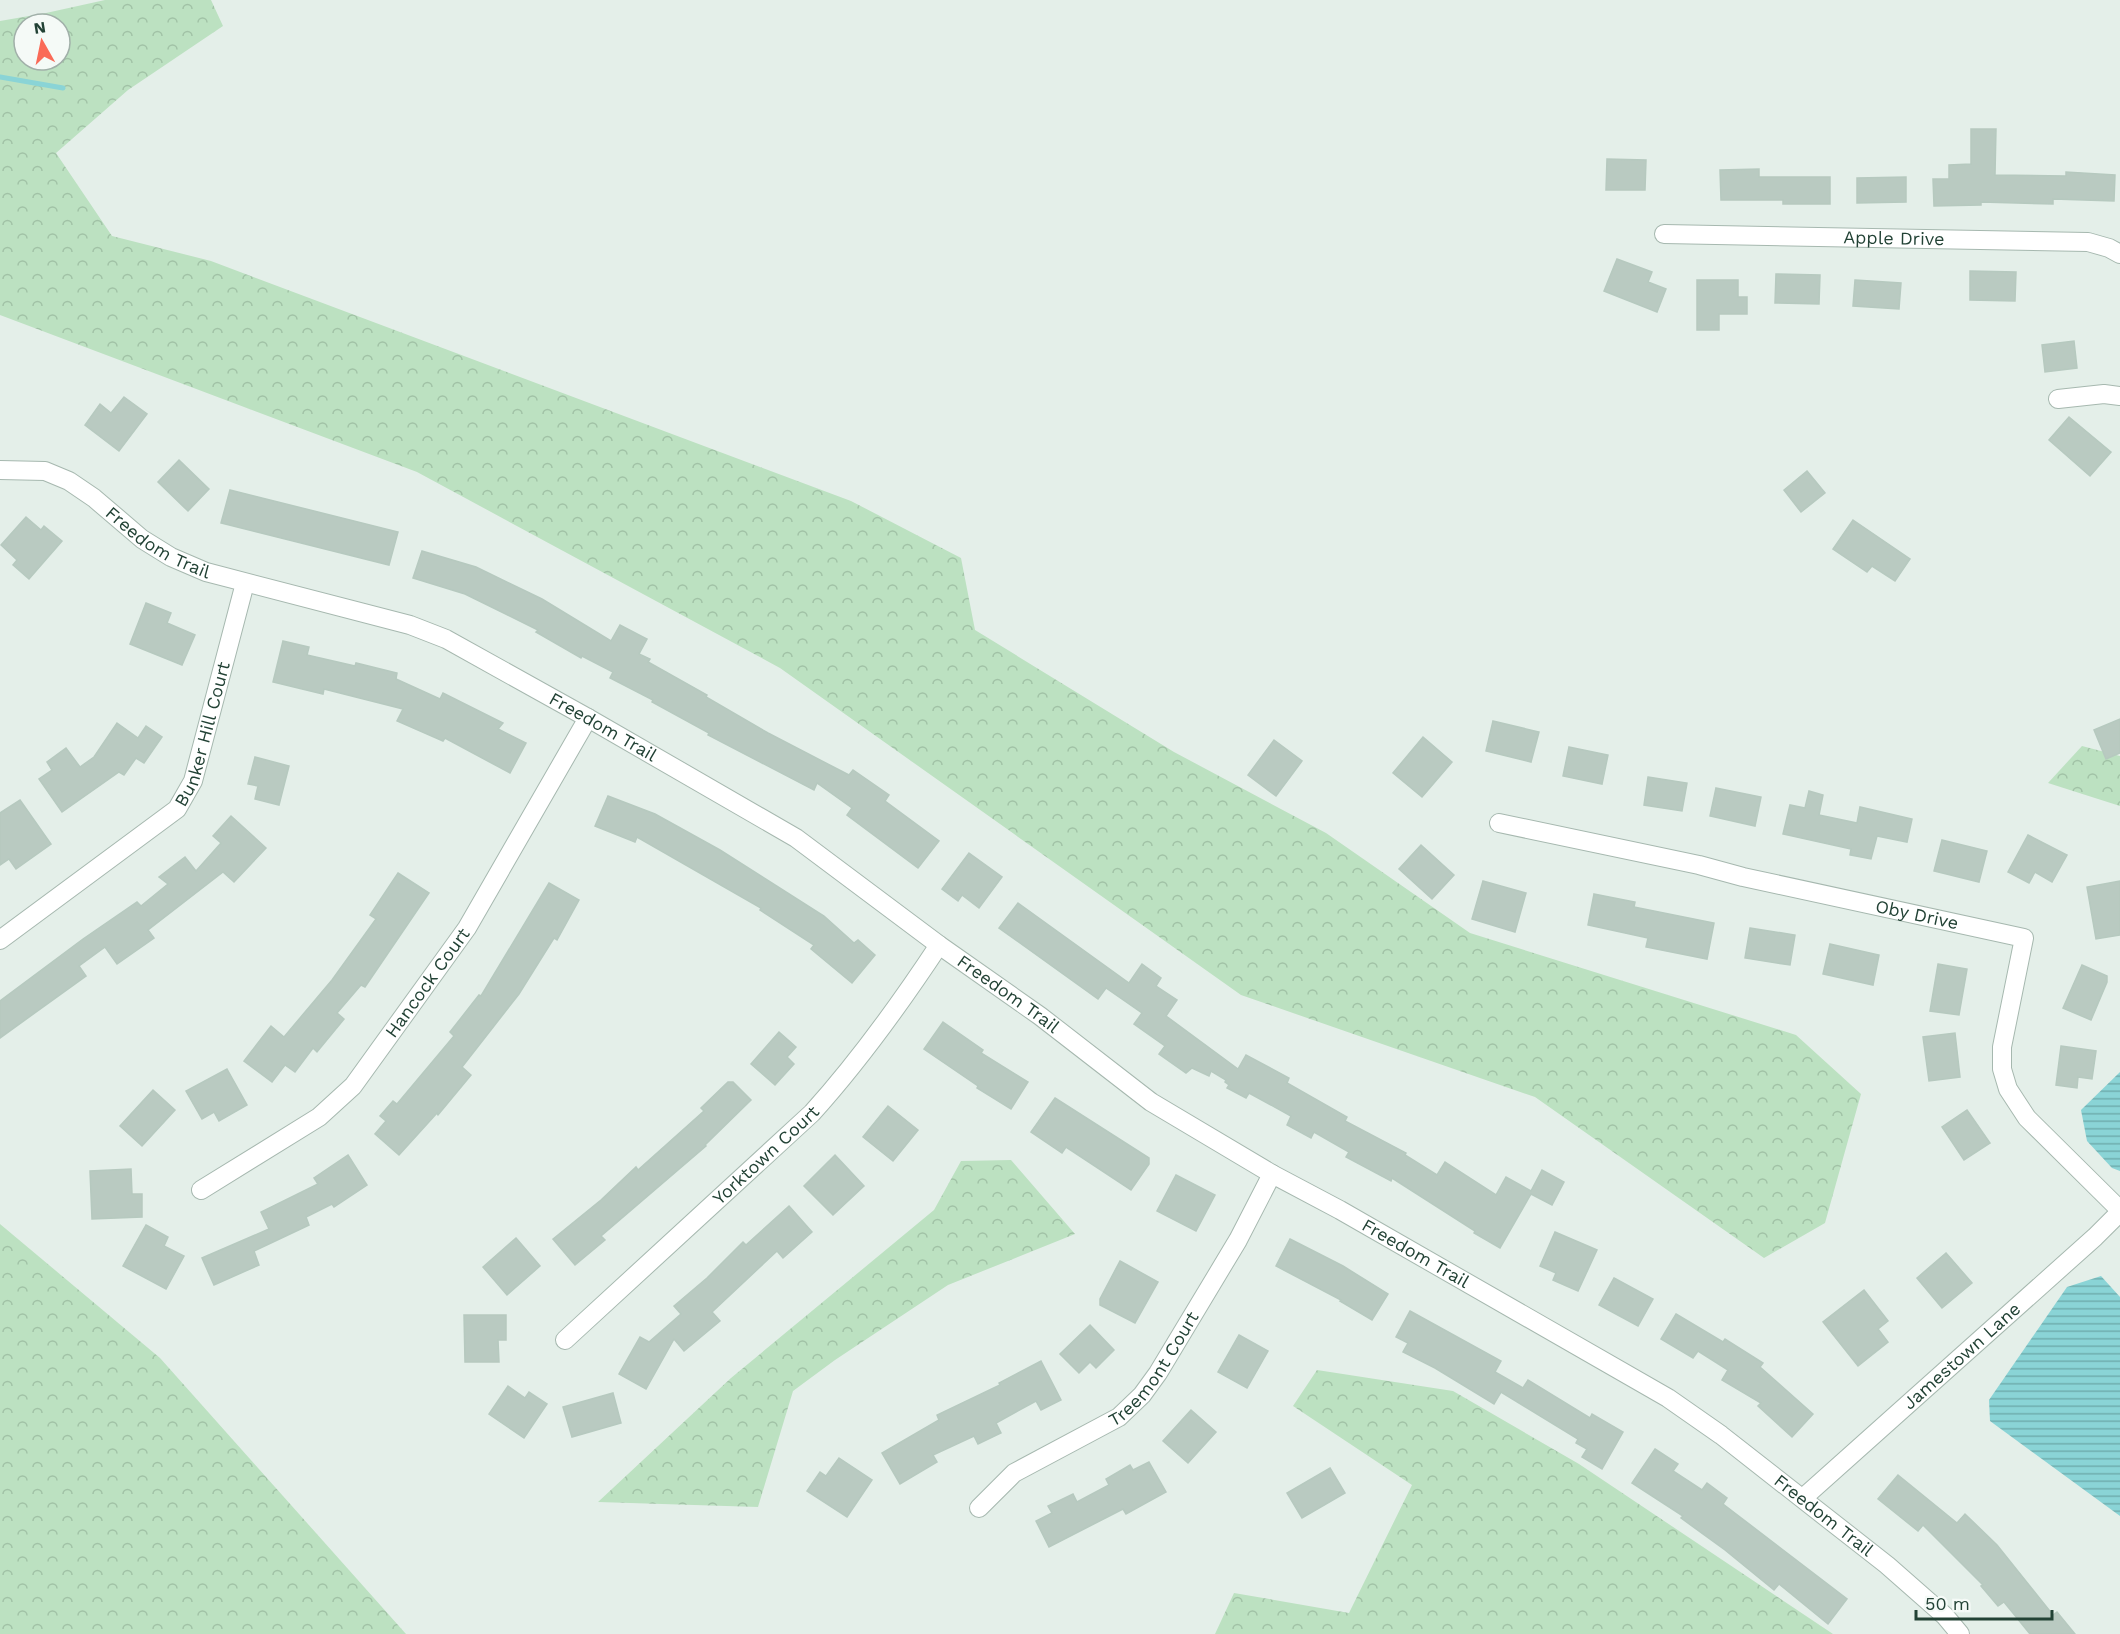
<svg xmlns="http://www.w3.org/2000/svg" width="2120" height="1634" viewBox="0 0 2120 1634" font-family="'Work Sans',sans-serif">
<defs>
<pattern id="forest-crowns" width="20" height="18" patternUnits="userSpaceOnUse" patternTransform="scale(1.5)"><rect width="20" height="18" fill="#bce1c1"/><path d="M2 6a3 3 0 1 1 6 0M12 15a3 3 0 1 1 6 0" fill="none" stroke="#a1c2a6"/></pattern>
<pattern id="water-rules" width="6" height="5" patternUnits="userSpaceOnUse" patternTransform="scale(1.5)"><rect width="6" height="5" fill="#8ad4d6"/><path d="M0 2.5h6" fill="none" stroke="#70aeae"/></pattern>
</defs>
<rect width="100%" height="100%" fill="#e4efe9"/>
<g fill="url(#forest-crowns)" fill-rule="evenodd">
<path d="M105 0H211L223 26 128 90 56 153 112 236 211 261 851 501 961 558 975 630 1174 752 1326 833 1470 933 1796 1035 1861 1094 1825 1223 1764 1258 1535 1097 1241 995 780 668 417 472 0 315V21L46 13ZM24 24H60V60H24Z"/>
<polygon points="2082,746 2120,756 2120,806 2048,783"/>
<polygon points="1011,1160 1075,1234 948,1285 835,1360 793,1391 758,1507 598,1502 731,1378 934,1210 961,1161"/>
<polygon points="0,1224 160,1358 406,1634 0,1634"/>
<polygon points="1317,1370 1453,1391 1579,1464 1833,1634 1215,1634 1234,1593 1349,1613 1412,1485 1293,1406"/>
</g>
<g fill="url(#water-rules)">
<polygon points="2120,1072 2120,1171 2112,1168 2087,1141 2081,1110"/>
<polygon points="2101,1276 2120,1297 2120,1516 1990,1421 1989,1400 2067,1287"/>
</g>
<g fill="none" stroke-linecap="round" stroke-linejoin="round">
<polyline stroke="#8ad4d6" stroke-width="5" points="0,77 63,88"/>
</g>
<g fill="#b9cac1" stroke="#b6c9bf" stroke-width="1.5">
<polygon points="1971,129 1996,129 1995,175 2066,176 2066,172 2115,175 2114,201 2053,199 2053,204 1981,202 1981,205 1934,206 1933,179 1949,179 1949,165 1971,164"/>
<polygon points="1607,159 1646,160 1645,190 1606,190"/>
<polygon points="1759,169 1759,177 1830,177 1830,204 1783,204 1783,200 1721,200 1720,170"/>
<polygon points="1906,177 1906,202 1857,203 1857,178"/>
<polygon points="1617,259 1652,272 1648,282 1666,289 1657,312 1604,291"/>
<polygon points="1970,271 2016,272 2015,301 1970,300"/>
<polygon points="1776,274 1820,275 1819,304 1775,303"/>
<polygon points="1697,280 1738,280 1738,297 1747,297 1747,314 1719,314 1719,330 1697,330"/>
<polygon points="1855,280 1901,283 1899,309 1853,306"/>
<polygon points="2074,341 2077,368 2045,372 2042,345"/>
<polygon points="124,397 147,414 119,451 85,425 100,404 111,413"/>
<polygon points="2069,417 2111,452 2090,476 2049,440"/>
<polygon points="179,460 209,489 188,511 158,482"/>
<polygon points="1807,471 1825,493 1801,512 1784,490"/>
<polygon points="230,490 398,532 389,565 221,523"/>
<polygon points="26,517 41,530 44,526 62,541 29,579 13,565 17,560 1,545"/>
<polygon points="1853,520 1910,559 1895,581 1872,566 1867,572 1833,549"/>
<polygon points="422,551 476,567 542,599 611,641 620,625 647,639 639,654 650,659 648,662 707,695 706,697 768,733 849,775 853,770 889,795 885,801 939,841 918,868 847,815 852,808 817,783 814,790 708,735 709,733 652,702 653,700 610,678 613,672 582,656 581,658 536,632 538,630 465,594 413,578"/>
<polygon points="146,603 171,613 167,623 195,635 182,665 130,644"/>
<polygon points="283,641 309,647 307,655 355,666 356,663 397,673 396,679 440,699 443,693 503,723 498,729 526,743 510,773 445,738 443,741 397,721 403,709 324,689 323,694 273,682"/>
<polygon points="2120,719 2120,753 2106,759 2094,730"/>
<polygon points="1493,721 1539,732 1531,762 1486,751"/>
<polygon points="117,723 138,738 146,726 162,737 144,763 136,758 124,775 119,772 62,812 39,779 52,770 47,762 66,748 80,767 94,757"/>
<polygon points="1423,737 1452,762 1422,797 1393,773"/>
<polygon points="1274,740 1302,761 1276,796 1248,775"/>
<polygon points="1569,747 1608,755 1602,784 1563,776"/>
<polygon points="255,757 289,766 279,805 255,799 258,786 248,784"/>
<polygon points="1648,777 1687,783 1682,811 1644,805"/>
<polygon points="1716,788 1761,797 1755,826 1710,816"/>
<polygon points="1809,791 1823,795 1819,815 1857,823 1860,807 1912,819 1907,842 1877,836 1871,859 1850,855 1851,849 1783,834 1790,805 1805,808"/>
<polygon points="608,796 655,814 720,850 824,916 854,943 858,940 875,955 852,983 811,949 814,945 760,910 761,908 637,837 635,842 595,826"/>
<polygon points="20,800 51,844 16,869 9,859 0,865 0,813"/>
<polygon points="231,816 266,848 234,882 223,872 148,930 154,938 117,964 105,947 79,966 86,976 0,1038 0,1001 83,939 137,902 141,906 168,884 159,877 185,857 196,871 221,843 213,836"/>
<polygon points="2028,835 2067,855 2052,882 2035,872 2029,883 2008,872"/>
<polygon points="1942,840 1987,851 1979,882 1934,871"/>
<polygon points="1421,845 1454,875 1432,899 1399,869"/>
<polygon points="969,853 1002,877 979,908 962,895 958,901 942,889"/>
<polygon points="398,873 429,893 365,987 361,985 337,1013 344,1019 317,1052 313,1048 295,1072 285,1065 272,1082 244,1061 271,1026 284,1037 332,980 376,919 370,915"/>
<polygon points="1483,881 1526,893 1515,932 1472,919"/>
<polygon points="2120,881 2120,935 2096,939 2087,887"/>
<polygon points="549,883 579,900 557,940 554,938 519,994 462,1067 471,1075 438,1115 437,1113 399,1155 375,1134 386,1121 380,1116 393,1101 397,1104 454,1036 450,1032 479,995 481,996"/>
<polygon points="1594,894 1635,902 1634,907 1714,923 1707,959 1646,947 1648,938 1588,925"/>
<polygon points="1018,903 1129,983 1142,964 1161,978 1156,986 1177,1000 1166,1016 1238,1069 1246,1055 1289,1078 1287,1083 1347,1117 1345,1121 1406,1153 1405,1155 1437,1175 1445,1162 1496,1195 1506,1177 1531,1191 1542,1170 1564,1182 1552,1205 1531,1194 1500,1248 1474,1233 1475,1231 1392,1178 1391,1181 1346,1157 1349,1152 1314,1132 1311,1138 1287,1125 1291,1116 1249,1093 1246,1098 1227,1088 1229,1085 1225,1082 1226,1080 1211,1071 1209,1076 1192,1068 1186,1073 1159,1054 1165,1046 1134,1024 1142,1013 1106,988 1098,999 999,928"/>
<polygon points="1750,928 1795,935 1790,965 1745,958"/>
<polygon points="1830,944 1879,955 1873,985 1823,974"/>
<polygon points="1938,964 1967,969 1959,1015 1930,1011"/>
<polygon points="2082,965 2107,976 2107,982 2091,1020 2063,1008"/>
<polygon points="943,1022 983,1050 981,1053 1028,1082 1011,1109 977,1088 978,1086 924,1049"/>
<polygon points="779,1032 796,1047 787,1057 794,1064 775,1085 751,1064"/>
<polygon points="1955,1033 1960,1077 1929,1081 1923,1037"/>
<polygon points="2061,1046 2096,1051 2092,1079 2078,1077 2077,1088 2056,1085"/>
<polygon points="227,1069 247,1105 219,1121 214,1112 202,1119 186,1091"/>
<polygon points="728,1082 733,1082 751,1100 705,1145 706,1146 601,1236 605,1240 575,1265 553,1239 601,1200 636,1167 638,1170 704,1111 701,1108"/>
<polygon points="153,1090 175,1110 142,1146 120,1126"/>
<polygon points="1055,1098 1149,1158 1149,1164 1131,1190 1066,1147 1062,1153 1031,1132"/>
<polygon points="888,1106 918,1130 893,1161 863,1137"/>
<polygon points="1967,1110 1990,1143 1964,1160 1942,1127"/>
<polygon points="348,1155 367,1185 334,1207 332,1204 306,1217 309,1225 254,1251 259,1265 214,1285 202,1258 269,1229 261,1212 318,1184 314,1178"/>
<polygon points="835,1155 864,1186 833,1215 804,1186"/>
<polygon points="131,1169 132,1194 142,1194 142,1217 92,1219 90,1171"/>
<polygon points="1176,1175 1215,1195 1196,1231 1157,1211"/>
<polygon points="789,1206 812,1232 783,1258 777,1251 712,1312 720,1321 684,1351 674,1339 646,1389 619,1374 640,1337 649,1342 681,1314 674,1306 707,1278 743,1242 746,1245"/>
<polygon points="146,1225 168,1237 164,1246 184,1256 166,1289 123,1266"/>
<polygon points="1555,1232 1597,1250 1578,1291 1553,1280 1556,1273 1540,1266"/>
<polygon points="516,1238 540,1266 507,1295 483,1267"/>
<polygon points="1290,1239 1343,1266 1388,1294 1372,1320 1340,1301 1341,1300 1276,1266"/>
<polygon points="1946,1253 1972,1283 1942,1308 1917,1278"/>
<polygon points="1120,1261 1158,1282 1135,1323 1100,1305 1100,1299"/>
<polygon points="1614,1278 1653,1299 1638,1326 1599,1305"/>
<polygon points="1864,1290 1888,1321 1878,1329 1888,1342 1858,1366 1823,1322"/>
<polygon points="1410,1311 1501,1361 1495,1372 1523,1388 1528,1380 1590,1418 1592,1414 1623,1432 1602,1469 1582,1457 1587,1449 1576,1443 1578,1439 1501,1392 1494,1404 1435,1368 1403,1352 1408,1343 1396,1337"/>
<polygon points="1676,1314 1723,1342 1725,1339 1763,1363 1760,1367 1813,1414 1792,1437 1758,1406 1761,1403 1722,1380 1728,1370 1698,1351 1693,1358 1661,1339"/>
<polygon points="464,1315 506,1315 506,1340 498,1340 499,1362 465,1362"/>
<polygon points="1090,1325 1114,1350 1096,1368 1090,1362 1079,1373 1060,1354"/>
<polygon points="1239,1335 1268,1351 1247,1388 1218,1372"/>
<polygon points="1041,1361 1061,1400 1041,1410 1036,1401 996,1423 1001,1433 978,1444 974,1436 933,1455 937,1462 900,1484 882,1453 939,1420 937,1415 1000,1385 999,1383"/>
<polygon points="508,1386 525,1398 529,1392 547,1404 524,1438 489,1414"/>
<polygon points="613,1393 621,1423 572,1437 563,1407"/>
<polygon points="1191,1410 1216,1432 1188,1463 1163,1441"/>
<polygon points="1655,1449 1678,1464 1673,1471 1702,1490 1707,1483 1727,1498 1723,1504 1847,1599 1828,1624 1779,1584 1774,1590 1725,1550 1681,1518 1683,1516 1632,1483"/>
<polygon points="839,1458 872,1480 847,1517 807,1491 820,1472 826,1476"/>
<polygon points="1149,1462 1166,1492 1126,1514 1123,1509 1049,1547 1036,1521 1052,1513 1048,1506 1073,1494 1077,1502 1109,1485 1106,1479 1130,1465 1133,1470"/>
<polygon points="1330,1468 1345,1493 1302,1518 1287,1493"/>
<polygon points="1898,1475 1957,1523 1965,1514 1997,1545 2053,1615 2057,1612 2075,1634 2030,1634 2004,1602 1998,1606 1981,1586 1983,1585 1923,1525 1918,1531 1878,1499"/>
</g>
<g fill="none" stroke-linecap="round" stroke-linejoin="round">
<g stroke="#a6b8af" stroke-width="20">
<g id="minor">
<path id="s1" d="M1664 234 2088 242 2109 248 2120 254"/>
<polyline points="2058,399 2104,394 2120,396"/>
<path id="s2" d="M0 470 45 471 69 481 94 498 142 539 171 557 206 572 410 625 446 639 588 718 796 838 939 945 1040 1016 1151 1102 1272 1174 1340 1210 1668 1398 1721 1435 1887 1565 1945 1616 1960 1634"/>
<path id="s3" d="M1499 823 1699 865 1743 877 2024 938 2002 1047V1069L2008 1089 2027 1118 2120 1210"/>
<path id="s4" d="M0 940 177 809 193 781 245 583"/>
<path id="s5" d="M201 1190 319 1117 353 1086 467 928 588 718"/>
<path id="s6" d="M565 1340 812 1113C859 1061 900 1004 939 945"/>
<path id="s7" d="M1803 1498 2095 1237 2120 1212"/>
<path id="s8" d="M979 1508 1014 1473 1119 1417 1142 1395 1158 1373 1238 1240 1272 1174"/>
</g>
</g>
<use href="#minor" stroke="#fff" stroke-width="18"/>
</g>
<g text-anchor="middle" stroke-width="4.5" stroke-linejoin="round" paint-order="stroke">
<g font-size="18" fill="#224235" stroke="#f5faf7">
<text dy="6" stroke="none"><textPath href="#s1" startOffset="230">Apple Drive</textPath></text>
<text dy="6" stroke="none"><textPath href="#s2" startOffset="180">Freedom Trail</textPath></text>
<text dy="6" stroke="none"><textPath href="#s2" startOffset="666">Freedom Trail</textPath></text>
<text dy="6" stroke="none"><textPath href="#s4" startOffset="300">Bunker Hill Court</textPath></text>
<text dy="6" stroke="none"><textPath href="#s3" startOffset="428">Oby Drive</textPath></text>
<text dy="6" stroke="none"><textPath href="#s5" startOffset="312">Hancock Court</textPath></text>
<text dy="6" stroke="none"><textPath href="#s2" startOffset="1152">Freedom Trail</textPath></text>
<text dy="6" stroke="none"><textPath href="#s6" startOffset="273">Yorktown Court</textPath></text>
<text dy="6" stroke="none"><textPath href="#s2" startOffset="1636">Freedom Trail</textPath></text>
<text dy="6" stroke="none"><textPath href="#s7" startOffset="213">Jamestown Lane</textPath></text>
<text dy="6" stroke="none"><textPath href="#s8" startOffset="228">Treemont Court</textPath></text>
<text dy="6" stroke="none"><textPath href="#s2" startOffset="2122">Freedom Trail</textPath></text>
</g>
</g>
<g transform="translate(42 42) rotate(351)"><circle r="28" fill="#f5faf7" stroke="#a1b0a9" stroke-width="1.5"/>
<path d="M0-4.5L10 22L0 15L-10 22Z" fill="#fa6a57"/>
<text y="-9" font-size="16" font-weight="bold" text-anchor="middle" fill="#224235">N</text>
</g>
<path d="M1916 1610v9h136v-9" fill="none" stroke="#224235" stroke-width="3"/>
<text x="1925" y="1610" font-size="18" fill="#224235" stroke="#f5faf7" stroke-width="4.5" paint-order="stroke">50 m</text>
</svg>
